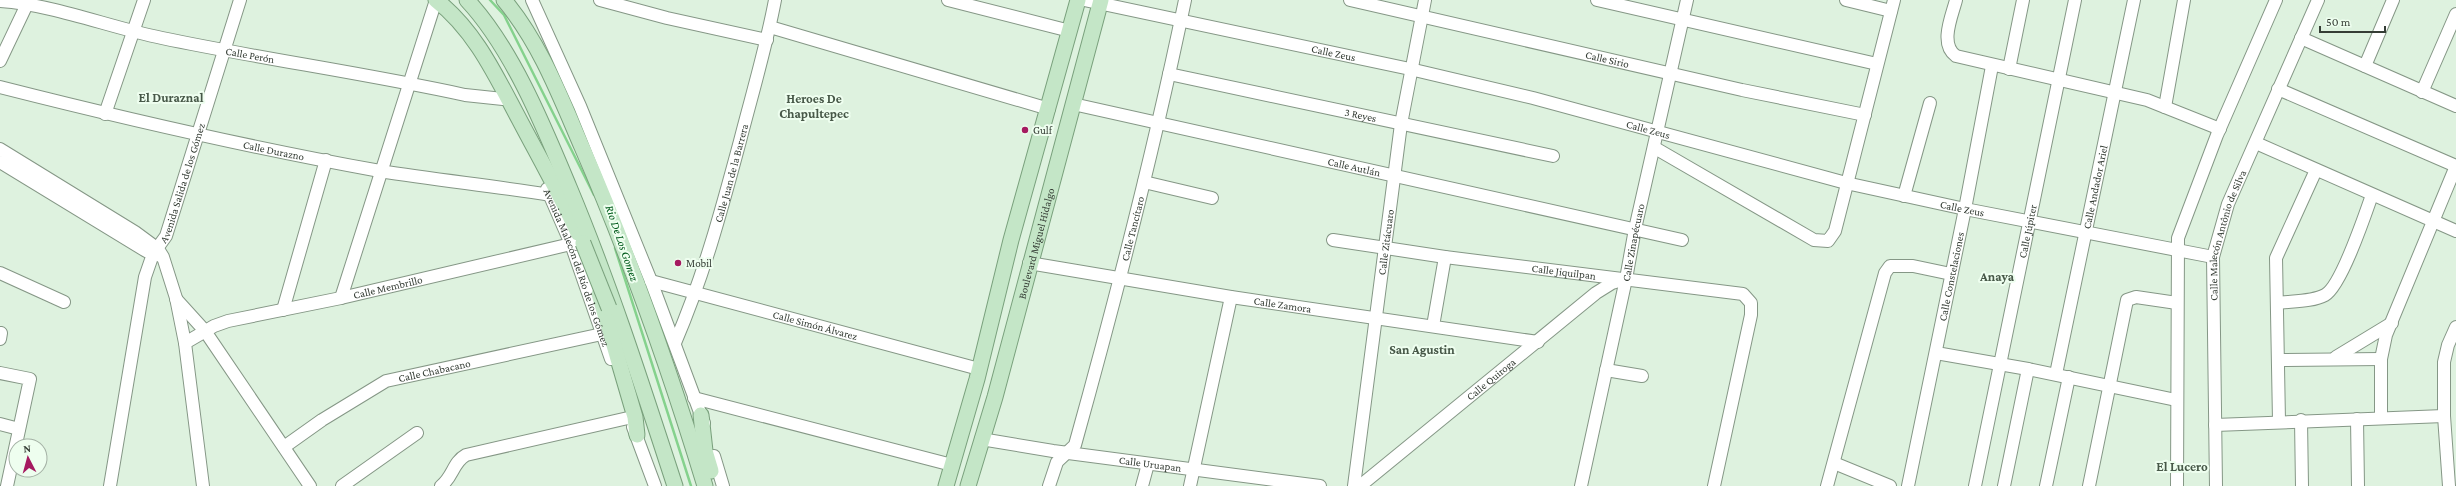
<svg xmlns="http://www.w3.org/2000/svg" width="2456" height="486" viewBox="0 0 2456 486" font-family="'Crimson Pro',serif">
<rect width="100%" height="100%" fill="#def2df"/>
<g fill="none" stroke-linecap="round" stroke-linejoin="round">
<g stroke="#85d28d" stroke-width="2.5">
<polyline points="490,0 504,15 594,195"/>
<polyline points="615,248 691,486"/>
</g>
<g stroke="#859786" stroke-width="14">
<g id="minor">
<polyline points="532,0 580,106 651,281 704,423"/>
<polyline points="600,0 667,18 767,40"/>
<polyline points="948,0 1070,31"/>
<path id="s1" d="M1084 0 1410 69 1533 98 1846 183 1965 209 2213 257"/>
<path id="s2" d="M1350 0 1742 90 1865 115"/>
<polyline points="1597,0 1877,64"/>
<polyline points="1846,0 1891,11"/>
<path d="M1956 0C1952 16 1939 44 1956 56L2147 100 2220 129"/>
<path id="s3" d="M0 1C55 5 108 27 162 38 262 59 364 73 465 95L503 99"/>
<polyline points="770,27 1049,109"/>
<polyline points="2301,38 2456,106"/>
<polyline points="0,61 29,0"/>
<polyline points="2365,66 2393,0"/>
<polyline points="2009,69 2023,0"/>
<path id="s4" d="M1169 74 1553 156"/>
<path id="s5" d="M0 87C126 119 252 148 380 171 437 180 494 186 551 195"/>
<polyline points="2278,89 2456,166 2386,335 2381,359 2381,417"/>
<polyline points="2422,92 2456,14"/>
<path id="s6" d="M1073 104 1682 240"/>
<polyline points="2165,107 2184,0"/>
<polyline points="105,114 144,0"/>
<polyline points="2256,143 2456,231"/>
<polyline points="1655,148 1814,240 1828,241 1835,231 1894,0"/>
<polyline points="0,149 135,232 158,249 163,257 176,298 185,343"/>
<polyline points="0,162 146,251 161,256"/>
<polyline points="1144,182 1212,198"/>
<path id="s7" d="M547 189 571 244 611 359"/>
<polyline points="1904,196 1930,103"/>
<path id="s8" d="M1333 240 1445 257 1743 294 1751 303V315L1714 486"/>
<path id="s9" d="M1029 263 1231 297 1538 342"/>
<polyline points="0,273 64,302"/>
<path id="s10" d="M651 281 979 369"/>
<polyline points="341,298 436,0"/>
<polyline points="176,299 205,331 310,486"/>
<path d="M2277 303C2292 301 2312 302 2325 295 2341 286 2365 215 2372 195"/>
<polyline points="283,310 326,160"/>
<polyline points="1433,326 1445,257"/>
<polyline points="0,339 1,333"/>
<path id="s11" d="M675 343C704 275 721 212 740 141 752 94 766 48 775 0"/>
<polyline points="1936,353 2028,369 2176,400"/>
<polyline points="2336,357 2392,323"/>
<polyline points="2278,360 2381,359"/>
<polyline points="1606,370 1642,376"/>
<polyline points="0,373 30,379 7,486"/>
<path id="s12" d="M2056 374 2134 0"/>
<polyline points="694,398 952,465"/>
<polyline points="2357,419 2358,486"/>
<polyline points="2301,420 2302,486"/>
<polyline points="2279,421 2276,258 2316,170"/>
<polyline points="0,424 19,429"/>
<polyline points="2215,425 2444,416"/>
<polyline points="633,427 655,486"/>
<path id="s13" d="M981 439 1053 451 1320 486"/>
<path id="s14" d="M284 447 322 420 386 381 602 334"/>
<polyline points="714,456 723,486"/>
<polyline points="1834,463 1890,486"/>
<path id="s15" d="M110 486 145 277 153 254 166 236 240 0"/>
<path id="s16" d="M203 486 185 343 214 326 228 321 341 298 571 244"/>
<polyline points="342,486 417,433"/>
<path d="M441 486C453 477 453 462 466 455L628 418"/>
<path id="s17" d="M1049 486 1057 462 1075 445C1116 298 1154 150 1185 0"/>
<polyline points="1142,486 1148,464"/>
<polyline points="1190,486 1231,297"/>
<path id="s18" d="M1354 486 1401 124 1425 0"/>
<path id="s19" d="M1360 486 1596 293 1612 283 1622 280"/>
<path id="s20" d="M1581 486 1626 279 1635 229 1687 0"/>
<polyline points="1827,486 1885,273 1890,266 1913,266 1951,274"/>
<path id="s21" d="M1908 486 1965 209 1992 66"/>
<path id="s22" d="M1975 486 2075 0"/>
<polyline points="2004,486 2028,369"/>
<polyline points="2046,486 2069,377"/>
<polyline points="2089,486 2127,300 2136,297 2177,303"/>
<polyline points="2177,486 2178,238 2217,135 2276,0"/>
<path id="s23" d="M2216 486 2213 257 2228 204 2318 0"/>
<polyline points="2449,486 2444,416 2444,362 2448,345 2456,327"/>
</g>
</g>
<g stroke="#79a07c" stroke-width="17">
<g id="major">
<path d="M436 0C475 30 496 76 519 119 539 157 560 194 578 233"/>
<path d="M467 0C512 48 544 127 569 187 610 285 642 385 675 486"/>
<path d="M504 0C540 43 560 96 582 147 630 257 670 371 705 486"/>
<polyline points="599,294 635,417 637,435"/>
<polyline points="701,415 705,451 711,471"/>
<polyline points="946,486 977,379 1011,240 1078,0"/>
<path id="s24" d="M968 486 995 397 1101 0"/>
</g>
</g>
<use href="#minor" stroke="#fff" stroke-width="12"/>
<use href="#major" stroke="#c4e6c7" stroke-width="15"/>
<g stroke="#79a07c" stroke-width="17" stroke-linecap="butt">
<polyline id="major-bridge" points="583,243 609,308"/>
</g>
<use href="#major-bridge" stroke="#c4e6c7" stroke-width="15"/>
</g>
<g fill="#a51a60" stroke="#eefeef" stroke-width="1.5">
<circle cx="1025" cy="130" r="4"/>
<circle cx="678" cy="263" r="4"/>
</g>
<g text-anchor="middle" stroke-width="4" stroke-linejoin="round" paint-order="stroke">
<g font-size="11" fill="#353d35" stroke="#eefeef">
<text dy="4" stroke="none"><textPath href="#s1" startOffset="255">Calle Zeus</textPath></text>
<text dy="4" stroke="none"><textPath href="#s3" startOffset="256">Calle Perón</textPath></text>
<text dy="4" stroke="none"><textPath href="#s2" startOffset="264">Calle Sirio</textPath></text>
<text dy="4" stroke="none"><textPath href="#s4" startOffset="196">3 Reyes</textPath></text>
<text dy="4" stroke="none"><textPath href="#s1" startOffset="579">Calle Zeus</textPath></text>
<text dy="4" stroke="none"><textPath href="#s5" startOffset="281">Calle Durazno</textPath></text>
<text dy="4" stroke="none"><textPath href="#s6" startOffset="288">Calle Autlán</textPath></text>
<text dy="4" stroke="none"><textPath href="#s11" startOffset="179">Calle Juan de la Barrera</textPath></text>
<text dy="4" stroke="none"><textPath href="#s15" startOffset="314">Avenida Salida de los Gómez</textPath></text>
<text dy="4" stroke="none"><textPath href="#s12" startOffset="191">Calle Andador Ariel</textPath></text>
<text dy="4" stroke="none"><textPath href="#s1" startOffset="903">Calle Zeus</textPath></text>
<text dy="4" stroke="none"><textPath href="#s17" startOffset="274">Calle Tancítaro</textPath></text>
<text dy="4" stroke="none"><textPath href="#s22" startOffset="260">Calle Júpiter</textPath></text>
<text dy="4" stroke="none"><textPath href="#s23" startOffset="253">Calle Malecón Antônio de Silva</textPath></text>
<text dy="4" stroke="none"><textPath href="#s18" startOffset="246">Calle Zitácuaro</textPath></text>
<text dy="4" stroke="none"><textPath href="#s24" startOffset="252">Boulevard Miguel Hidalgo</textPath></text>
<text dy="4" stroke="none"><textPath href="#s20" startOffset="249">Calle Zinapécuaro</textPath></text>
<text dy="4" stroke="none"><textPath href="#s7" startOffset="84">Avenida Malecón del Río de los Gómez</textPath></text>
<text dy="4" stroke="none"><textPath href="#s8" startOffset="233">Calle Jiquilpan</textPath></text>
<text dy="4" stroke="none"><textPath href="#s21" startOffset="214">Calle Constelaciones</textPath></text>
<text dy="4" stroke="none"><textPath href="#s16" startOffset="356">Calle Membrillo</textPath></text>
<text dy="4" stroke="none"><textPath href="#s9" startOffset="257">Calle Zamora</textPath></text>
<text dy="4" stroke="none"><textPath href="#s10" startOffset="170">Calle Simón Álvarez</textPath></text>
<text dy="4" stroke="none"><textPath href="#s14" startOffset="171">Calle Chabacano</textPath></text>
<text dy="4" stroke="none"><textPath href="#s19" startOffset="169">Calle Quiroga</textPath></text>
<text dy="4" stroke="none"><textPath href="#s13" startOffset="171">Calle Uruapan</textPath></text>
</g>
<g font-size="11" fill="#353d35" stroke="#eefeef" text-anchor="start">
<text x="1033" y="134">Gulf</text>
<text x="686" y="267">Mobil</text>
</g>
<g font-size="12" font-style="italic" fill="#005a1b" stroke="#eefeef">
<text transform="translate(622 243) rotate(71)" y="4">Rio De Los Gomez</text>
</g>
<g font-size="13" font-weight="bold" fill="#475848" stroke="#eefeef">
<text x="171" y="102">El Duraznal</text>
<text x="814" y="103">Heroes De<tspan x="814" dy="15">Chapultepec</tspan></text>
<text x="1997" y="281">Anaya</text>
<text x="1422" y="354">San Agustin</text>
<text x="2182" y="471">El Lucero</text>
</g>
</g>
<g transform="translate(28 458) rotate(354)"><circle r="19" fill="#eefeef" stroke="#a4b1a5"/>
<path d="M0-3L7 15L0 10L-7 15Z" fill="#a51a60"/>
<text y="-6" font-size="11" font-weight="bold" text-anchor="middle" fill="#353d35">N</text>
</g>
<path d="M2320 26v6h65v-6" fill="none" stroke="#353d35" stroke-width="2"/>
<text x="2326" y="26" font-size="12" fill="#353d35" stroke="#eefeef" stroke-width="3" paint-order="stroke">50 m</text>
</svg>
